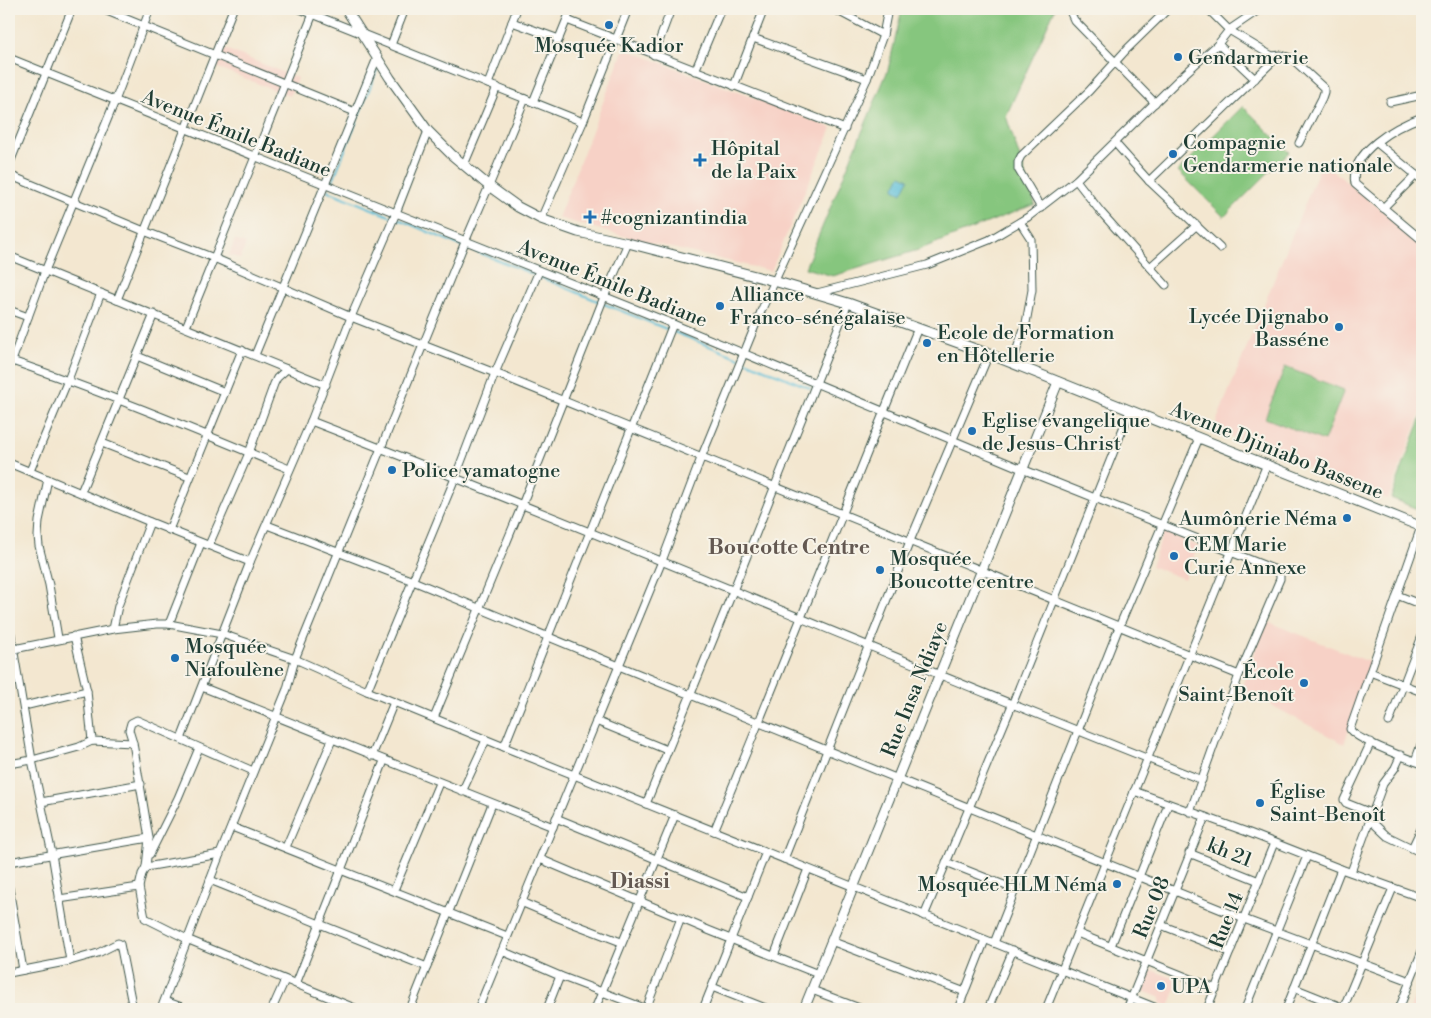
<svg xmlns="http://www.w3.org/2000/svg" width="1431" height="1018" viewBox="0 0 1431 1018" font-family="'Libre Bodoni',serif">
<rect width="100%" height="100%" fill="#f7f3e8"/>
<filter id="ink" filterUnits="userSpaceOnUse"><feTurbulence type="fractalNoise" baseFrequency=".02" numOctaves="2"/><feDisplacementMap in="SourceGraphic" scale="10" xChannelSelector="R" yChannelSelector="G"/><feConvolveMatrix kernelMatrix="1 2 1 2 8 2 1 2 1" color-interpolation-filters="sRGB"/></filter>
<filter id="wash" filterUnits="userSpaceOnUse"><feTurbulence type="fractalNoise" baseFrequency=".0096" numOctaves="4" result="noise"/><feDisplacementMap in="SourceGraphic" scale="20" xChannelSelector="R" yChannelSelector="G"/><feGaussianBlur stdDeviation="1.12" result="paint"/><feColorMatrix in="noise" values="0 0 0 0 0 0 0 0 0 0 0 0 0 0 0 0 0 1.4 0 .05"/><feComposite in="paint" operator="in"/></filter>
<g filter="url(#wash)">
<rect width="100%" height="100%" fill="#f3e7d0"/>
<g fill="#f7d1c6">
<polygon points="223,48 297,78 290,96 216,67"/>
<polygon points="628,50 832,128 771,271 634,239 558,218 623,51"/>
<polygon points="1322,162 1422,243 1422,410 1388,499 1213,430"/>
<polygon points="235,240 246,244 240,259 229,255"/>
<polygon points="1164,532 1198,546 1184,579 1151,566"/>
<polygon points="1266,621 1372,663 1344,744 1241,689"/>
<polygon points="1151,970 1179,980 1169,1007 1160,1003 1161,998 1143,991"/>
<polygon points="1422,980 1422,1009 1410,1009 1418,989"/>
</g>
<g fill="#86c67e" stroke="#528259">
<polygon points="902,9 1055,9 1006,116 1035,204 918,250 833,276 805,268 888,70"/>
<polygon points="1243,106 1289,152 1224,217 1178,171"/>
<polygon points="1285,367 1344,390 1324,441 1265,418"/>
<polygon points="1422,416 1422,511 1391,498"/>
</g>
<polygon fill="#5bbfd9" stroke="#3d7e86" points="901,175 909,179 902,193 894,189"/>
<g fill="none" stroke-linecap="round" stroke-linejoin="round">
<g stroke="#5bbfd9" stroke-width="2">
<polyline points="331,185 377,70"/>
<polyline points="329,189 328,191 392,217"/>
<polyline points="396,218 461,246"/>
<polyline points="465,247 535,275"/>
<polyline points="540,277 600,302"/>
<polyline points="604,304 739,358"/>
<polyline points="743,360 810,388"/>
</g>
</g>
</g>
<g filter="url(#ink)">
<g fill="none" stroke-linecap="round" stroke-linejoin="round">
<g stroke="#3f564b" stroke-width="9">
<g id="minor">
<polyline points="102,9 355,112"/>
<polyline points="300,9 583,122"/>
<polyline points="834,9 883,35"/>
<polyline points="1069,9 1074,20 1155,103"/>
<polyline points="567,20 845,129"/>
<polyline points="512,22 559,39"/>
<polyline points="753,38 867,79"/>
<polyline points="1218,44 1255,79"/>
<polyline points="391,45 405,9"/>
<polyline points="654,55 671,9"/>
<polyline points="1272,56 1281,55 1291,58 1324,88 1324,92 1322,98 1299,143"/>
<polyline points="9,58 673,324 1022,469 1276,570 1280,575 1280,579 1239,675 1190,812"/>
<polyline points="695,71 721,9"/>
<polyline points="488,84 517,9"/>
<polyline points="734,86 764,9"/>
<polyline points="533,102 571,9"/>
<polyline points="1390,102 1418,96 1422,93"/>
<path d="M1422 117C1397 126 1348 152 1355 184L1422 240"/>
<polyline points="1115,143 1149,181 1220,248"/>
<polyline points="1377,143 1422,180"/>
<polyline points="9,165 72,9"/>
<polyline points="464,165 497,87"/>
<polyline points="9,175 144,231 214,258 351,317 495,373 1239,675"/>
<polyline points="1076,180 1100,211 1166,285"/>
<polyline points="1149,181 1273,61 1272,56 1229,30 1208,9"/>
<polyline points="1041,208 1018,169 1018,162 1021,156 1089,91 1127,49 1168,9"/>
<polyline points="1383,208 1416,175"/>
<polyline points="541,219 583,122 628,9"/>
<polyline points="9,256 326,385"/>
<polyline points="1150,267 1197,225"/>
<polyline points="817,293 927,265 989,240 1028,217 1076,180 1179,79 1218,44 1229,30 1260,9"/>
<polyline points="117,300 233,9"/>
<polyline points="9,310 28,317"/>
<polyline points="186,327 315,9"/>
<polyline points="255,355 377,58"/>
<polyline points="137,356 225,392"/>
<path d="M12 361C106 393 197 431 289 469"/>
<polyline points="1012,363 1026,323 1032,290 1031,239 1020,222"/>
<polyline points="9,369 45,271 115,101 150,9"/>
<path d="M311 421C610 537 904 663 1202 780"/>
<polyline points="102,443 189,477"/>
<polyline points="9,463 150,522 250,562"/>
<polyline points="30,471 68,380 101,293"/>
<polyline points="48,479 39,521 38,536 39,546 49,585 58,638"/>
<polyline points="81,492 154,314"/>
<polyline points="267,525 413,581 619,666 1244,919 1410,981"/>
<path d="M1421 527 1350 729C1354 739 1409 759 1422 764"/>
<polyline points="169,530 242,350"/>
<polyline points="209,545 249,453 274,384 277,378 287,369"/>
<polyline points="1397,595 1422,605"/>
<polyline points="9,623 32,760 52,854 70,961"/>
<polyline points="169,624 201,543"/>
<polyline points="113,629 118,606 150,522"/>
<polyline points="74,636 87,691 92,741"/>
<polyline points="9,650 113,629 157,624 169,624 222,634 295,659 367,691 514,751 1159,1009"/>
<polyline points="1370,672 1422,692"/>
<polyline points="202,687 553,827"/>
<polyline points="367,691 455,478 495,373 539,271"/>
<polyline points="24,706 87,691"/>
<polyline points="434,718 522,505 604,297 628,243"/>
<polyline points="596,721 667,750"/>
<polyline points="1389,722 1422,636"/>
<polyline points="181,739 250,562 311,421 351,317 396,213 428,131"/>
<polyline points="1371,742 1344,800 1346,803 1371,813"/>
<polyline points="504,747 673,324"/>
<polyline points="372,756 394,702"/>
<polyline points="1415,761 1422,742"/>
<polyline points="9,764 32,760 79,747 92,741 133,743"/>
<polyline points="253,771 137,720 131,723 129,730 133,743 149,838 146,867 142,874 139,887 145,918 189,940 357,1009"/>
<polyline points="1134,791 1247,832 1341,869 1422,898"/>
<polyline points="462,792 486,740"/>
<polyline points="41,802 141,784"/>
<polyline points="646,804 733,591 848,303"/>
<polyline points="556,818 748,897"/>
<polyline points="1369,819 1387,836 1422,853"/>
<polyline points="232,827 507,936"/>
<path d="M714 831C784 664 849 495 918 328"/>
<polyline points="286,847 332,740"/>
<polyline points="1412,848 1422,827"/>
<polyline points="1189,853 1259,881"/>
<polyline points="150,854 178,798 199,748"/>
<polyline points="540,859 708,930 818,974"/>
<polyline points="784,859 910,541 989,354"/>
<polyline points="9,862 149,838"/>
<polyline points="946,862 1014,889"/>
<polyline points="146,867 220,854"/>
<polyline points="1351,872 1383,784 1395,768 1401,755"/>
<polyline points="210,880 427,967"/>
<polyline points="9,888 23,970"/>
<polyline points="394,890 439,783"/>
<polyline points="59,899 139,887"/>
<polyline points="521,902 561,919 621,942"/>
<polyline points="924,916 1012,705 1130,411"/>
<polyline points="1161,925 1230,952"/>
<polyline points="1077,933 1216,989"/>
<polyline points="831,941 965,992"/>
<polyline points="994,943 1119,627 1199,438"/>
<polyline points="1111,946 1168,805"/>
<polyline points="502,951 560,976 647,1009"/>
<polyline points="774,956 808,869"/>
<polyline points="9,973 70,961 98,953 118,943 120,944 133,1009"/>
<polyline points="296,984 384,761"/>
<polyline points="712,987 768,1009"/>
<polyline points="1294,988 1344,1008"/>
<polyline points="812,990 862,1009"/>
<polyline points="165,1001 187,1009"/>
<polyline points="161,1009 220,854 287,689 295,659 465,242 489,186 525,99"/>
<polyline points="272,1009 285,980"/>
<polyline points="410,1009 492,804"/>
<polyline points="478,1009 662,561 701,458 762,309 867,79 883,35 888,9"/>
<polyline points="547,1009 560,976"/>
<polyline points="595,1009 675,815"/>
<polyline points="646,1009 681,918"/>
<polyline points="703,1009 766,852"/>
<polyline points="958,1009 985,940"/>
<polyline points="988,1009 1013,950"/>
<polyline points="1046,1009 1267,464"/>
<polyline points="1127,1009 1205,817"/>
<polyline points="1207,1009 1274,843"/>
<polyline points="1245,1009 1307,856"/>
<polyline points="1286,1009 1341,869"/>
<polyline points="1343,1009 1393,888"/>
<polyline points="1399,1009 1422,951"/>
</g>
</g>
<g stroke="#3f564b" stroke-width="11">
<g id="major">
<polyline points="346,9 390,78 428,131 452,155 489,186 518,207 541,219 578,232 628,243 774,281 848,303 989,354 1422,527"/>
<polyline points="804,1009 1058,382"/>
</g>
</g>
<use href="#minor" stroke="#fff" stroke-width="7"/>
<use href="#major" stroke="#fff" stroke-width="9"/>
</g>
</g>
<g fill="#1f6fb2" stroke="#f7f3e8" stroke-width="2">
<circle cx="609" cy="25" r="5"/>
<circle cx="1178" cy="57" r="5"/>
<circle cx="1173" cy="154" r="5"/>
<path d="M697.5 152.5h5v5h5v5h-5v5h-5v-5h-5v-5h5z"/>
<path d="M587.5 209.5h5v5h5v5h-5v5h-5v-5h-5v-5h5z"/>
<circle cx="720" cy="306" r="5"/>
<circle cx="1339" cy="327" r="5"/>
<circle cx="927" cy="343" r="5"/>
<circle cx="972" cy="431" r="5"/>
<circle cx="392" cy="470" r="5"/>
<circle cx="1347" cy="518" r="5"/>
<circle cx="1174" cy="556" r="5"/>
<circle cx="880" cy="570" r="5"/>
<circle cx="175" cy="658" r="5"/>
<circle cx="1304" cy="683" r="5"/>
<circle cx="1260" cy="803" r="5"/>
<circle cx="1117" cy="884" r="5"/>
<circle cx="1161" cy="986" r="5"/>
</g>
<g text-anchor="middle" stroke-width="4" stroke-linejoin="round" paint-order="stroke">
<g font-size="20" fill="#1f3d34" stroke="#f7f3e8" text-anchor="start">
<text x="609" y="52" text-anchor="middle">Mosquée Kadior</text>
<text x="1188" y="64">Gendarmerie</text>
<text x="1183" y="149">Compagnie<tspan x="1183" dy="23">Gendarmerie nationale</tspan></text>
<text x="711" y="155">Hôpital<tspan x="711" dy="23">de la Paix</tspan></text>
<text x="601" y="224">#cognizantindia</text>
<text x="730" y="301">Alliance<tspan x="730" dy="23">Franco-sénégalaise</tspan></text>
<text x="1329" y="323" text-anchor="end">Lycée Djignabo<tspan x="1329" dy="23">Basséne</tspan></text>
<text x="937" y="339">Ecole de Formation<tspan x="937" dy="23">en Hôtellerie</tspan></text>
<text x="982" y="427">Eglise évangelique<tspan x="982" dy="23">de Jesus-Christ</tspan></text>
<text x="402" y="477">Police yamatogne</text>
<text x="1337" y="525" text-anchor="end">Aumônerie Néma</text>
<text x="1184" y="551">CEM Marie<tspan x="1184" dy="23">Curie Annexe</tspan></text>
<text x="890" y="565">Mosquée<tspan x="890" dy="23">Boucotte centre</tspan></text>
<text x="185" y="653">Mosquée<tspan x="185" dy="23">Niafoulène</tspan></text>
<text x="1294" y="678" text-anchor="end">École<tspan x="1294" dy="23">Saint-Benoît</tspan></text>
<text x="1270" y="798">Église<tspan x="1270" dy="23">Saint-Benoît</tspan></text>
<text x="1107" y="891" text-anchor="end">Mosquée HLM Néma</text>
<text x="1171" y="993">UPA</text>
</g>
<g font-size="20" fill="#1f3d34" stroke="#f7f3e8">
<text transform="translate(237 133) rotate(22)" y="7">Avenue Émile Badiane</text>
<text transform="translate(613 283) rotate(22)" y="7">Avenue Émile Badiane</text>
<text transform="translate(1277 450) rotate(22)" y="7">Avenue Djiniabo Bassene</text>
<text transform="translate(914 689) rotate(-68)" y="7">Rue Insa Ndiaye</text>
<text transform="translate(1230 852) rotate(22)" y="7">kh 21</text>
<text transform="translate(1151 907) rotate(-68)" y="7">Rue 08</text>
<text transform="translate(1226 920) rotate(-68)" y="7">Rue 14</text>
</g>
<g font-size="21" font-weight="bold" fill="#635851" stroke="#f7f3e8">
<text x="789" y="554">Boucotte Centre</text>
<text x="640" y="888">Diassi</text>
</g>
</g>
<rect width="1431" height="1018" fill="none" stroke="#f7f3e8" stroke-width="30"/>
</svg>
